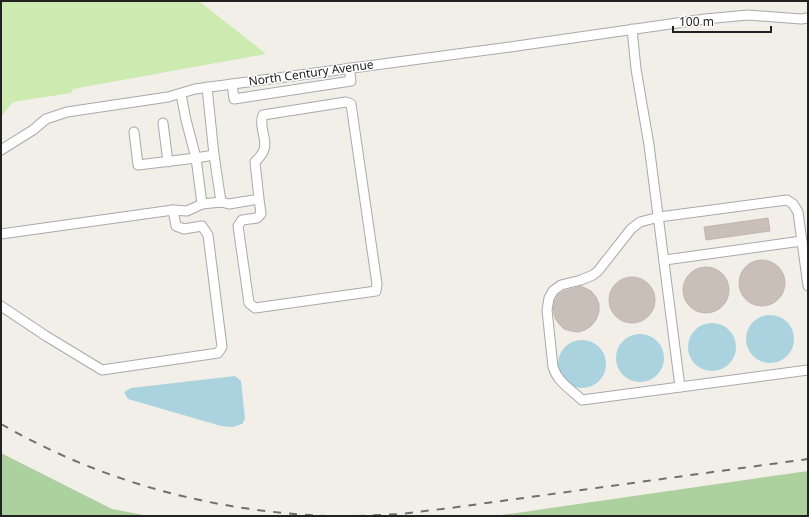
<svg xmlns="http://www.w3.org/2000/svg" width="809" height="517" viewBox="0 0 809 517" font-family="'Noto Sans',sans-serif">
<rect width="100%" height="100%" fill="#f2efe9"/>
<polygon fill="#cdebb0" points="1,1 199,1 266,54 73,89 71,93 13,102 1,117"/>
<g fill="#add19e">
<polygon points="1,453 112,509 149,516 1,516"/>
<polygon points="808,471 808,516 495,516"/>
</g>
<g fill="#aad3df">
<circle cx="770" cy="339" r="24"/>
<circle cx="712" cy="347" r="24"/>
<circle cx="640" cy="358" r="24"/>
<circle cx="582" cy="364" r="24"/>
<polygon points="235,376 241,381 245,419 242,424 233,427 221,426 128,399 124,392 131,388"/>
</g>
<g fill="#c7bfb8" stroke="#c4b6ab">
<polygon points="768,218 770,231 706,240 704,227"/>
<circle cx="762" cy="283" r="23"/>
<circle cx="706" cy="290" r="23"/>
<circle cx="632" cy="300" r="23"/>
<polygon points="581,286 591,291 596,297 599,304 599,312 596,320 591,326 585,330 578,332 571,331 564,329 559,324 555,318 553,310 555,300 558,295 564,291"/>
</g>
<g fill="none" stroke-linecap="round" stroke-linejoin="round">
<g stroke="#a9a9a9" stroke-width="11">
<g id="minor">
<polyline points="632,29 636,69 649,145 680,387"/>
<polyline points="232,84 234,99 351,81 349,68"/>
<polyline points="181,94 186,120 196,158 214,155 207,87"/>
<polyline points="163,123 168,162"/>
<polyline points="134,132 138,165 196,158 202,204 221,202 214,155"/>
<polyline points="1,150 33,130 46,119 67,112 168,97 195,89 510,47 705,19 748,15 801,19 808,18"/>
<path d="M221 202 229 204 259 199 255 162C258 159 261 156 263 152 269 141 258 127 263 115L346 102 351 104 377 284 376 291 255 308 249 303 238 226 242 220 257 218 261 214 259 199"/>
<polyline points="1,234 173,210 187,211 202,204"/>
<polyline points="665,260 802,241"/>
<path d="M808 286 798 212 793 204 787 200 659 217 640 222 631 229 598 271 593 275 581 280 561 285 553 291 549 298 547 310 553 367C558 383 571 389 582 400L808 370"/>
<polyline points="1,306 46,336 102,370 218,353 222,347 208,235 202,226 184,229 176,226 173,210"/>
</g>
</g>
<use href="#minor" stroke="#fff" stroke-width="9"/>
<g stroke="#707070" stroke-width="2" stroke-dasharray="8 8" stroke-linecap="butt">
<path d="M1 424C102 482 211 511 327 516"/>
<polyline points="357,516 401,514 450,508 808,459"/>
</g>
</g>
<g text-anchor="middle" stroke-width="3" stroke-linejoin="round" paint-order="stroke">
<g font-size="12" fill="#222" stroke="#fff">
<text transform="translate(311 73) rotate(-8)" y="4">North Century Avenue</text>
</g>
</g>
<rect width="809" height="517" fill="none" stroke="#222222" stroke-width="4"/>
<path d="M673 26v6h98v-6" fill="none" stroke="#222222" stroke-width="2"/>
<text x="679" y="26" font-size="12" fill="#222222" stroke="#ffffff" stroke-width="3" paint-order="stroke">100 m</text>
</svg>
